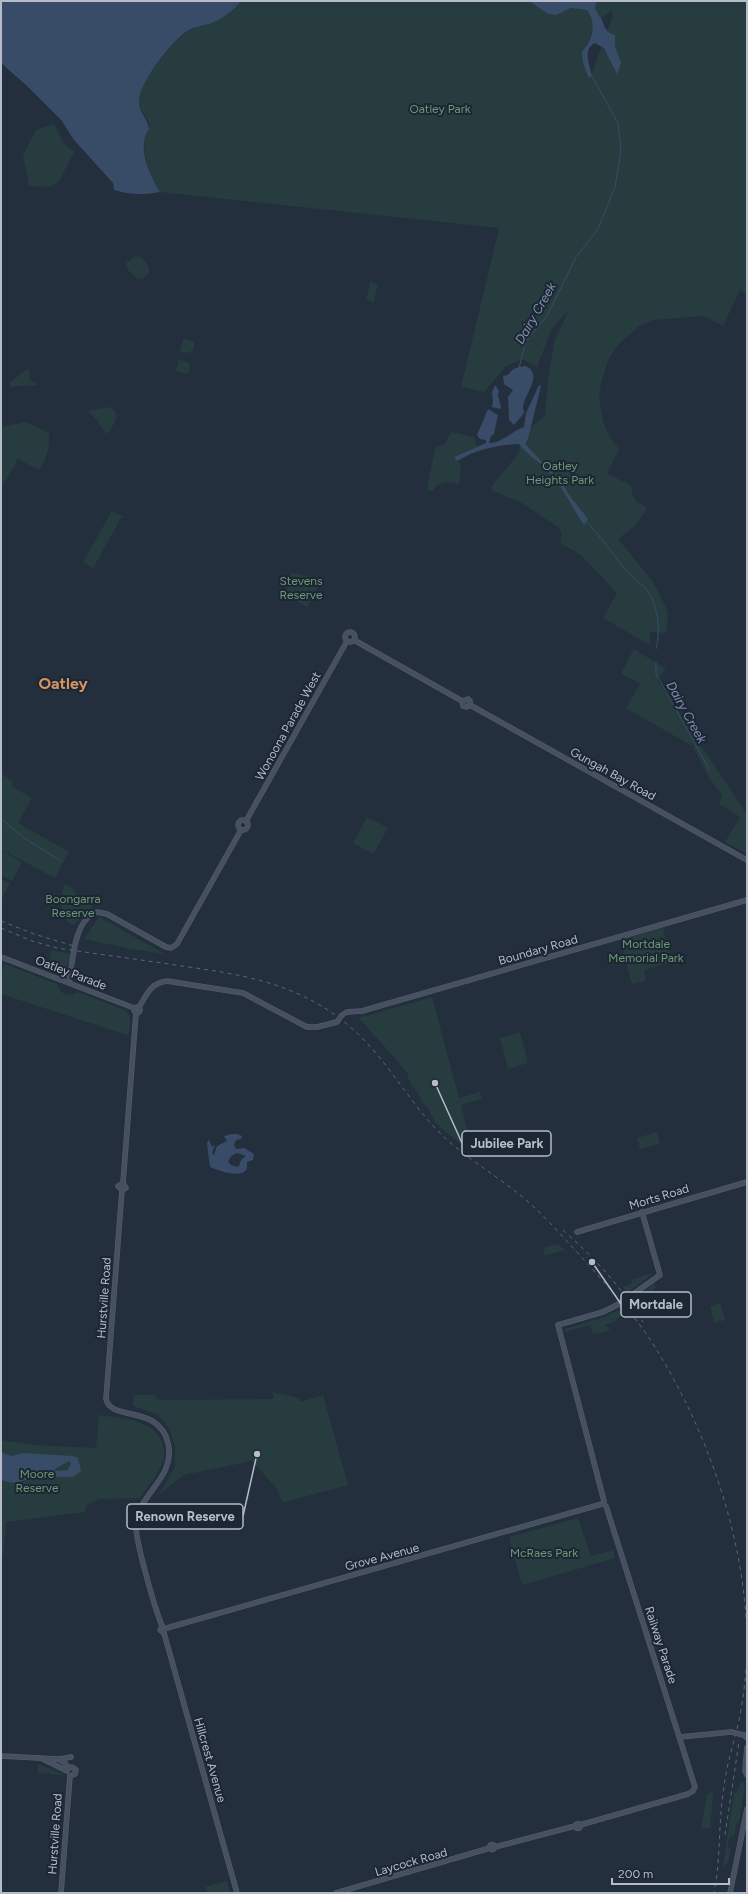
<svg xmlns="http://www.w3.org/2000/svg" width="748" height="1894" viewBox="0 0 748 1894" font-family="Figtree,sans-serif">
<rect width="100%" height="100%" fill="#242f3e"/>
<g fill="#263c3f">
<path d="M241 1H529L548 14 556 15 571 8 587 9C598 23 591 39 582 52L591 76 613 15 612 10 601 19 595 8 597 1H747V295L740 290 723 326 704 316 653 320 639 326 617 346 609 358 601 383 599 399 603 421 609 436 619 449 607 474 631 485 633 496 637 503H641L647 509 636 525 618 539 651 579 665 605 668 613 666 633 650 632V645L603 618 617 593 581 555 560 543 562 534 558 527 520 502 493 491 491 487 519 453 521 437 545 415 548 381 555 339 569 310 552 328 537 367 522 359 506 366 484 392 461 387 499 228 160 192C151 176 144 161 144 143 144 136 150 130 149 123 147 117 140 112 139 104 136 84 172 40 189 31 195 27 203 27 209 24 220 20 233 10 241 1Z"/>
<polygon points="54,124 64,144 74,152 59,181 49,187 29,186 23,155 36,130"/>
<polygon points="137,255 142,258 149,267 149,273 144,278 137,279 128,270 126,263"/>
<polygon points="370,282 378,284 374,302 366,300"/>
<polygon points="183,339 195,342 193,350 187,353 180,352"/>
<polygon points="179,360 188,362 190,368 188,374 176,371"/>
<polygon points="29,368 30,380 38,385 10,387 10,382"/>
<polygon points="108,407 115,411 117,417 110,431 106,434 96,419 87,411"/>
<path d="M26 422 49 433C50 447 47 458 39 470L18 459 3 485V481H1V427Z"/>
<path d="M451 432 474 437 477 447 454 457 461 465 459 484C445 481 442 480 432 491L427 490 435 448 446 443Z"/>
<polygon points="112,511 124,517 121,518 93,568 83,562"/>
<polygon points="291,573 322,579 307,607 286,594"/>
<polygon points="634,649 666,669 657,680 697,738 692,746 626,708 640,684 621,673"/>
<polygon points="697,740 747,814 747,854 725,842 740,817 719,804 722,795 710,779 693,747"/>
<polygon points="1,773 13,782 11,786 32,798 18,823 69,852 55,878 1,849"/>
<polygon points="367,817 388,828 373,854 353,843"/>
<polygon points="3,851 22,862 12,881 1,875 1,854"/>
<polygon points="1,879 10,884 1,899"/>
<path d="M65 884 75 890 74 892 93 906 74 925C58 922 59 896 65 884Z"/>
<polygon points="99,917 101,918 165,954 131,949 84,939"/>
<polygon points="663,927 671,962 644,970 646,981 632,984 620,939"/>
<polygon points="51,950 71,954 65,973 59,973 49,969"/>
<path d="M5 964 57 984C60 994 68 998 77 992L125 1010C132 1016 130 1025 129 1033L127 1035 1 994V973Z"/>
<polygon points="432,997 459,1098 480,1092 482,1099 461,1105 474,1156 436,1123 428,1108 421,1101 421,1098 411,1084 411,1082 408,1079 408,1074 394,1057 359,1018"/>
<polygon points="520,1032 528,1063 508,1069 500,1038"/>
<polygon points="657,1132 660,1144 640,1149 637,1138"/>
<polygon points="558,1244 565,1250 545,1256 543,1248"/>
<polygon points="652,1273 652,1274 627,1293 623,1287 632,1283 631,1280"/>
<polygon points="654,1284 656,1287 637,1306 632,1301"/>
<polygon points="720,1303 725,1320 714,1323 710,1306"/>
<polygon points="618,1310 622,1315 611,1324 605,1324 610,1330 593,1335 590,1325 565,1332 565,1329 602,1318"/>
<polygon points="272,1392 299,1398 300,1402 323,1395 348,1485 285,1502 282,1501 277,1489 252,1461 184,1475 159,1494 175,1467 175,1447 169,1428 157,1414 133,1406 134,1395 156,1395 156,1398 159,1400 271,1399 274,1397"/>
<path d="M99 1415C122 1419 152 1418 162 1442 165 1449 165 1457 162 1464 157 1476 147 1487 140 1498L99 1499 87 1505 85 1512 6 1522 3 1557 1 1558V1440L34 1445 96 1448Z"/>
<polygon points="578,1518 591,1556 613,1550 615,1558 522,1585 509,1537"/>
<polygon points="38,1764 64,1775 38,1773"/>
<path d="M743 1781 745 1786 739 1822H737L734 1836C728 1837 727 1843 728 1849L731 1848 729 1859 725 1867H723L734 1793 737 1792 741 1782Z"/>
<polygon points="712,1792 713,1793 710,1829 701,1828 707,1794"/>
<polygon points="227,1881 230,1893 207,1893 205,1887"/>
</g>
<g fill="#394c67" fill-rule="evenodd">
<path d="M1 1H241C233 11 221 20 209 24 202 26 195 27 189 30 172 40 137 84 139 104 140 114 148 119 149 129 136 147 150 175 160 192 144 195 130 195 114 190L113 183 74 140 62 121 26 85 1 63Z"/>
<path d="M529 1H597L595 8C597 13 600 16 602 20 605 28 606 33 615 35V46L621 63 617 74 604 48 595 43C582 49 590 66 592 76L589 78C586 71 582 62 582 54 582 50 585 48 587 45 594 34 595 20 587 10L571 8 556 15 548 14Z"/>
<path d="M525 366C545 374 523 395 523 407 523 409 524 411 524 413L514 425 509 420 508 397 513 390 504 384 503 376 508 375C513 368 517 367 525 366Z"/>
<polygon points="495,385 499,391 498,395 501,407 500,409 492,407 493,401 492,392"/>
<path d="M539 385 541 386 528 439 525 444 562 483 569 495 588 519 584 525C572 507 563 487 548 471 539 461 527 455 519 444 496 445 476 450 457 461L454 457 486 443V440L480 439 477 435 488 409 498 415 494 434 491 436 489 443C501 444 512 431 524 427L526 413Z"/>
<path d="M231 1134H237L242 1136 241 1139 236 1140 234 1145 236 1149 244 1148 254 1154 253 1160 247 1162C247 1164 247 1166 247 1168 242 1180 217 1170 210 1167L207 1143 209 1140 212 1147 215 1145 212 1153 214 1155 217 1146 227 1141 224 1136ZM237 1153 246 1156 241 1160 239 1166 237 1167 231 1165 228 1162 231 1156Z"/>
<path d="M1 1452 11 1456 24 1453 72 1456 78 1458 81 1471 73 1477H38L13 1483 1 1480ZM69 1461 71 1463 68 1470 55 1471V1469Z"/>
</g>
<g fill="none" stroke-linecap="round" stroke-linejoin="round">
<g stroke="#394c67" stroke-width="1">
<polyline points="519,368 526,341 547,316 576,257 598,229 615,187 621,151 618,123 592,76"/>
<path d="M586 521C600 536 612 553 625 569 630 576 638 581 645 588 658 602 661 630 656 649"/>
<polyline points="656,662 656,674 709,769"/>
<polyline points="1,819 24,838 61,861"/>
</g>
<polyline stroke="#3a4453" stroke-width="4.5" stroke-dasharray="4.5 2" stroke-linecap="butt" points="619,1304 629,1297"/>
<g stroke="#565f6c" stroke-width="5.5">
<g id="secondary">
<circle cx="350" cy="637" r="5"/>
<polyline points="354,640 462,701"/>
<polyline points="462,701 468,699 470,701 470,705"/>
<polyline points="462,701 463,706 467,707 470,705"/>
<polyline points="470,705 747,860"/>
<circle cx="243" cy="825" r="5"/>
<polyline points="246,821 347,641"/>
<polyline points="1,957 134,1008"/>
<path d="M69 983C73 962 73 920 97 912L107 914 166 947 171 948 177 944 241 830"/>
<circle cx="137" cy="1010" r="3"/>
<path d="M139 1007C147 995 150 983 167 981L243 993 307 1027H317L337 1022"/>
<polyline points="342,1015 347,1012 362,1011 747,900"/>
<polyline points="123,1183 136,1013"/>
<path d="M122 1190 106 1399C111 1422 159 1404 168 1443 176 1476 142 1492 136 1520 133 1535 155 1608 162 1626"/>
<polyline points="122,1190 118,1186 123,1183"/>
<polyline points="122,1190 126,1188 123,1183"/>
<polyline points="577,1232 747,1182"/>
<polyline points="629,1297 660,1275 642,1212"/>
<polyline points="604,1501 558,1325 603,1312 619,1304"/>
<polyline points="162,1626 160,1630 164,1633"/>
<polyline points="167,1628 602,1504"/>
<polyline points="164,1633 237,1893"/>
<polyline points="744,1735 747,1738"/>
<polyline points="680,1737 731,1732"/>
<polyline points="747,1747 745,1771 747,1775"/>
<polyline points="1,1756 58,1759 64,1762 69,1768"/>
<polyline points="43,1759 67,1771"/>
<polyline points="60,1759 71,1757"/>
<polyline points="67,1769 72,1767 76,1770 75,1774 70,1776"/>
<circle cx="578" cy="1826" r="2.5"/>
<polyline points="580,1825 688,1794 693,1791 695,1787 606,1506"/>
<circle cx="492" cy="1847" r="2.5"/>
<polyline points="495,1847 575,1826"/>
<polyline points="61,1893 70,1776"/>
<polyline points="336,1893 490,1848"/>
<polyline points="730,1893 747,1809"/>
</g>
</g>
<use href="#secondary" stroke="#465061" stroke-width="4.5"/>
<g stroke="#5a6575" stroke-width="1" stroke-dasharray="4 4" stroke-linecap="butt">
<polyline points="1,921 34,934 74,946"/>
<path d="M1 928 32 941 57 948C96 954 136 959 175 965 247 975 308 984 362 1038 395 1071 416 1114 452 1144 479 1167 510 1184 536 1209 553 1225 569 1244 586 1262 609 1288 634 1314 653 1344 709 1432 748 1546 747 1651 746 1677 743 1704 737 1729 732 1749 726 1768 724 1787 718 1823 721 1858 714 1893"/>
<path d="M563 1230C594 1258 621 1286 643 1322"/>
<polyline points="725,1835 739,1742"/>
</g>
<g stroke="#565f6c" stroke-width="5.5" stroke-linecap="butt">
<g id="secondary-bridge">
<polyline points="337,1022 342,1015"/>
<polyline points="731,1732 744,1735"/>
</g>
</g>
<use href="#secondary-bridge" stroke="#465061" stroke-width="4.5"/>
</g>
<g text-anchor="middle" stroke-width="4" stroke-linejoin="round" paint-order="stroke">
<g font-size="12" fill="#6b9a76" stroke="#1d2633">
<text x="440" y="113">Oatley Park</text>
<text x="560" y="470">Oatley<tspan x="560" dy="14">Heights Park</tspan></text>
<text x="301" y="585">Stevens<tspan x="301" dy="14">Reserve</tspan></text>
<text x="73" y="903">Boongarra<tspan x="73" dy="14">Reserve</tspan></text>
<text x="646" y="948">Mortdale<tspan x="646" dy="14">Memorial Park</tspan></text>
<text x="37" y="1478">Moore<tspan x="37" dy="14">Reserve</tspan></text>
<text x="544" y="1557">McRaes Park</text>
</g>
<g font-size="12" fill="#b4bcc9" stroke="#1d2633">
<text transform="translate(288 726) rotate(-61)" y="4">Wonoona Parade West</text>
<text transform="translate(613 774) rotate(29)" y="4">Gungah Bay Road</text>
<text transform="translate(538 950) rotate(-16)" y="4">Boundary Road</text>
<text transform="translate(71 973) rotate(21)" y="4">Oatley Parade</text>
<text transform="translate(659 1197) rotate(-17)" y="4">Morts Road</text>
<text transform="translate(104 1298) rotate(-86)" y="4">Hurstville Road</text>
<text transform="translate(382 1557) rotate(-15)" y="4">Grove Avenue</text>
<text transform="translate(661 1645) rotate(72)" y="4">Railway Parade</text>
<text transform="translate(210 1760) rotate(74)" y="4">Hillcrest Avenue</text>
<text transform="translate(55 1834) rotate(-86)" y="4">Hurstville Road</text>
<text transform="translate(411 1862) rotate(-16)" y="4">Laycock Road</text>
</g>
<g font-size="13" font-style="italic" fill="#7c92b1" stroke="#1d2633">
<text transform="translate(535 313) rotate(-60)" y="5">Dairy Creek</text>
<text transform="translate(687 712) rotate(61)" y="5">Dairy Creek</text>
</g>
<g font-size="16" font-weight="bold" fill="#d59563" stroke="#1d2633">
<text x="63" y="689">Oatley</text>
</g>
</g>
<path fill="none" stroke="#b4bcc9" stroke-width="1.5" d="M435 1083L462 1143M592 1262L621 1304M257 1454L243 1516"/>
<g fill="#b4bcc9" stroke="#1d2633" stroke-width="1.5">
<circle cx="435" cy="1083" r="4"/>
<circle cx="592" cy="1262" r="4"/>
<circle cx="257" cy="1454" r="4"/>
</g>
<g fill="#1d2633" stroke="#b4bcc9" stroke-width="1.5">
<rect x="462" y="1131" width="89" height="25" rx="4"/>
<rect x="621" y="1292" width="70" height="25" rx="4"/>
<rect x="127" y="1504" width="116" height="25" rx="4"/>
</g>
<g font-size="13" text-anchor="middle" font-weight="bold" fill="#b4bcc9">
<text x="507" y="1148">Jubilee Park</text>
<text x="656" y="1309">Mortdale</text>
<text x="185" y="1521">Renown Reserve</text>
</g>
<rect width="748" height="1894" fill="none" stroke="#b4bcc9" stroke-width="4"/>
<path d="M612 1878v6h117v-6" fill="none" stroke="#b4bcc9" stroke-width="2"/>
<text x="618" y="1878" font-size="12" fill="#b4bcc9" stroke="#1d2633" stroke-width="3" paint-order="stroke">200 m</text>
</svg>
